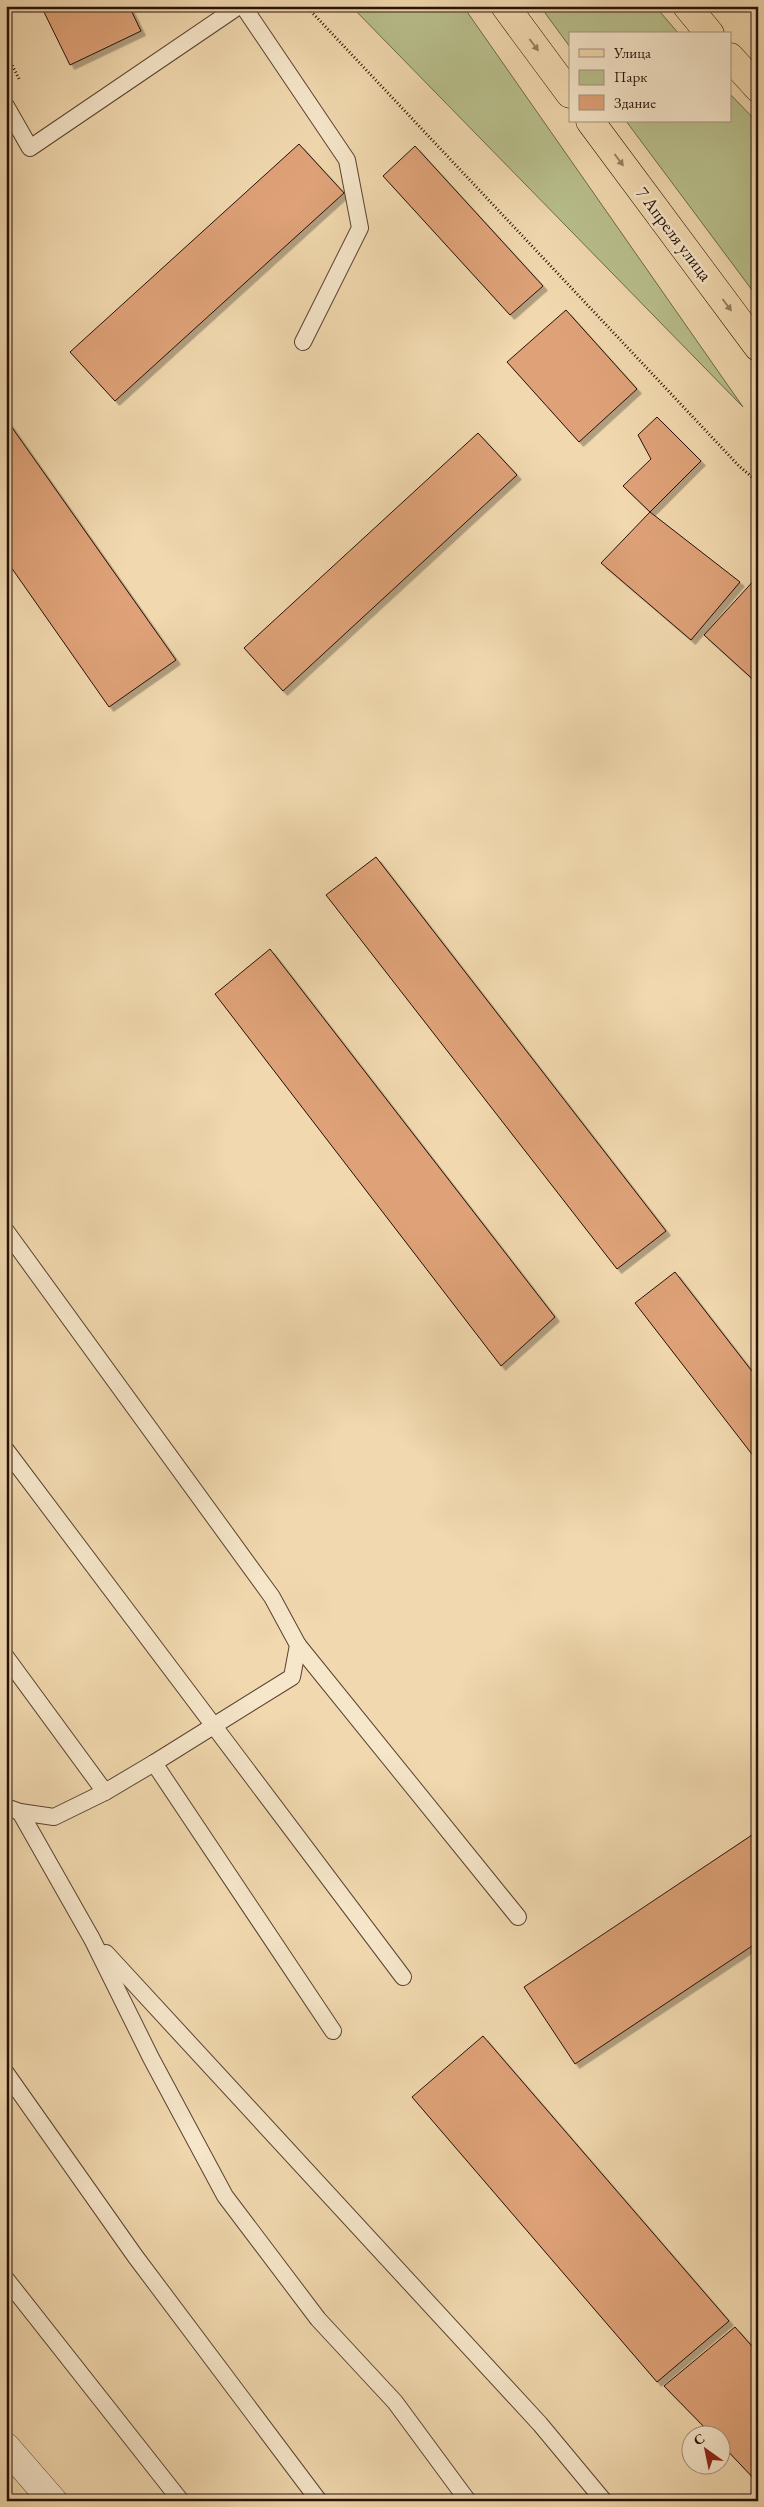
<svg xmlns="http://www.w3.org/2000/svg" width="764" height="2507" viewBox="0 0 764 2507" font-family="'EB Garamond',serif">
<defs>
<filter id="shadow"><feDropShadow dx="4.5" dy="4.5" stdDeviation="0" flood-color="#0004"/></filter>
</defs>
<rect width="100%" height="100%" fill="#f1d8ae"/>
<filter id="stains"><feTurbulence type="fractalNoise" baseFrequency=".004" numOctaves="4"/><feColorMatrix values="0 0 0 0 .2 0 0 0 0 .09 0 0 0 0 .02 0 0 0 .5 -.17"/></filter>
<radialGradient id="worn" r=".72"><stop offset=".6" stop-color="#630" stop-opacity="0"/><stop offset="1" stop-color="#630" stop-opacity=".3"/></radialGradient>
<g fill="#b8bf8c" stroke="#6f684a">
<polygon points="351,6 463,6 743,407"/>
<polygon points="540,6 655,6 679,34 570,34 570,47"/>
<polygon points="730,94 758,123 758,298 626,121 730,121"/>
</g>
<g fill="#dfa278" stroke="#261107" filter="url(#shadow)">
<polygon points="41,6 129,6 141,31 70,65"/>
<polygon points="299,144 344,193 115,401 70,352"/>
<polygon points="415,146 543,286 510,315 383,176"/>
<polygon points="566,310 637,389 579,442 507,362"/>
<polygon points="657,417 701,461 650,512 623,486 651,459 638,435"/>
<polygon points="6,419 176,660 109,707 6,560"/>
<polygon points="478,433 517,475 283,691 244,648"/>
<polygon points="650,512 740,582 691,640 601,563"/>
<polygon points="758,576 758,684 704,635"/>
<polygon points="376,857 666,1231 617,1269 326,895"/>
<polygon points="270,949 555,1317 501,1366 215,994"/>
<polygon points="675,1272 758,1379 758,1462 635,1303"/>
<polygon points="752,1835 758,1843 758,1942 575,2064 524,1987"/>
<polygon points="483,2036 729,2321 657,2382 412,2097"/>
<polygon points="735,2327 758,2353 758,2483 722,2445 722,2434 711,2434 664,2386"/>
</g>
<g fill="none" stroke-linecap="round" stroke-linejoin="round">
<g stroke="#594331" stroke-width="18">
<g id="service">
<polyline points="243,6 347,160 360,228 303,342"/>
<polyline points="6,106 30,148 239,6"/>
<polyline points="6,1231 272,1597 298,1645 292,1677 154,1763 105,1792 54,1817 20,1812 6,1807"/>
<polyline points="6,1450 403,1977"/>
<polyline points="298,1645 518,1917"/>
<polyline points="6,1657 105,1792"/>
<polyline points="154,1763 333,2031"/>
<polyline points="20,1812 92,1939 151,2058 225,2196 318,2319 395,2402 468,2501"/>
<polyline points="106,1953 540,2424 604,2501"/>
<polyline points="6,2073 135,2256 319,2501"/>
<polyline points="6,2279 181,2501"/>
</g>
</g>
<g stroke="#594331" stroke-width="29">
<polyline id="tertiary" points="6,2447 53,2501"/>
</g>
<g stroke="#261107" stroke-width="29">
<g id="primary">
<polyline points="505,6 570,94"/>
<polyline points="687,6 710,34"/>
<polyline points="730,57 758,88"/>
<polyline points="590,121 758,347"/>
</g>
</g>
<g stroke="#261107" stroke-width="3" stroke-dasharray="1 2.5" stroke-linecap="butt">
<polyline points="306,6 739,466 758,482"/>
<polyline points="6,53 19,79"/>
</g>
<use href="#service" stroke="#f6e6ca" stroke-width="16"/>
<use href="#tertiary" stroke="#f6e6ca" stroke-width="28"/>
<use href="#primary" stroke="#f1d8ae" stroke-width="28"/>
</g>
<defs><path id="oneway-solid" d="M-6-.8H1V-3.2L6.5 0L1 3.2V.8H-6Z" transform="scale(1.25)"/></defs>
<g fill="#967e63">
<use href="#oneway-solid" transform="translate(534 45) rotate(53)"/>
<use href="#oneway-solid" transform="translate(619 160) rotate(53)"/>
<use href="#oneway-solid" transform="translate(727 305) rotate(53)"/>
</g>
<g text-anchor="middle" stroke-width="5" stroke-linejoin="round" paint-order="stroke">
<g font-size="18" fill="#261107" stroke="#f6e6ca">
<text transform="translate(674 234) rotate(53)" y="6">7 Апреля улица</text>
</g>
</g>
<rect width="764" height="2507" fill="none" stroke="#f1d8ae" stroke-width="25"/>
<rect x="8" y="8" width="749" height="2492" fill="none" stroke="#261107" stroke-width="2.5"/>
<rect x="12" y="12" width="739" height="2482" fill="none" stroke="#261107"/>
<rect x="569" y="32" width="162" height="90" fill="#f6e6ca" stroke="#a3917c"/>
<rect x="579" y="49" width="25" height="8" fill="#f1d8ae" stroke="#a3917c"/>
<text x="614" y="58" font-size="15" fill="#261107">Улица</text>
<rect x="579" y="70" width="25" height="15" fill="#b8bf8c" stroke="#a3917c"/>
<text x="614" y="82" font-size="15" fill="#261107">Парк</text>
<rect x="579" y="95" width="25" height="15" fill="#dfa278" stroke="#a3917c"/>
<text x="614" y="108" font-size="15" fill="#261107">Здание</text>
<g transform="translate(706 2450) rotate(327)"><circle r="24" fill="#f6e6ca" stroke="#a3917c"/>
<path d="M0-4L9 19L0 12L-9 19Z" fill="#8f2418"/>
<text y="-8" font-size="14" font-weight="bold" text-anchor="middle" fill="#261107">С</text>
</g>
<rect width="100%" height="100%" filter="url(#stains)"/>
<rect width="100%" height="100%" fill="url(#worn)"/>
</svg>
